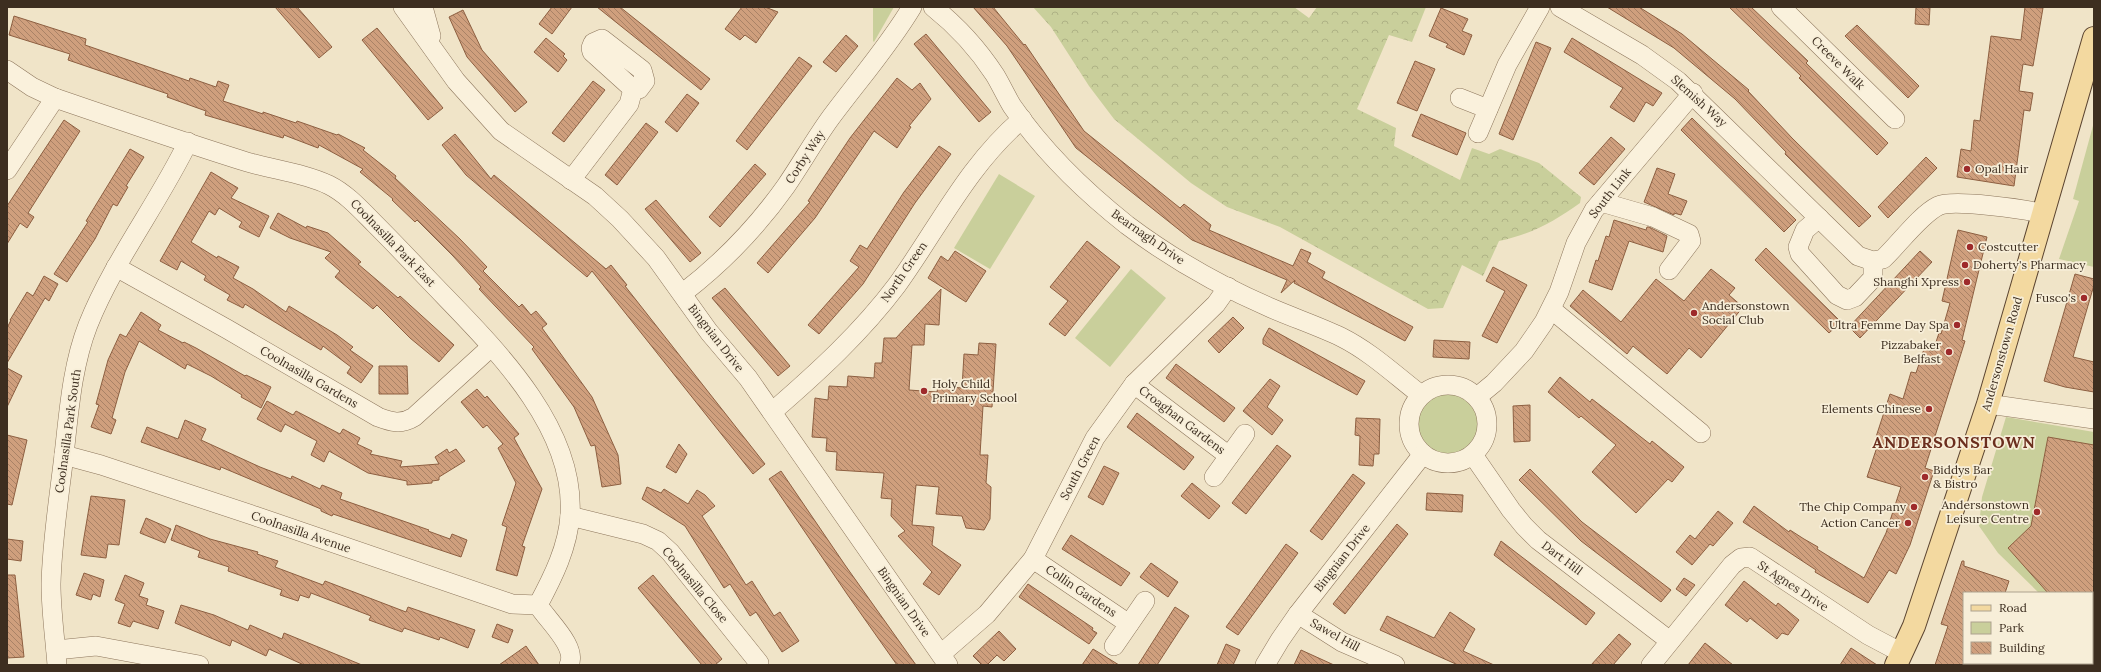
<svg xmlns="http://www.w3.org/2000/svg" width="2101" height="672" viewBox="0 0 2101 672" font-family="Lora,serif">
<defs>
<pattern id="forest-crowns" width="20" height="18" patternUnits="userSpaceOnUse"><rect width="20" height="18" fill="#c9cf9b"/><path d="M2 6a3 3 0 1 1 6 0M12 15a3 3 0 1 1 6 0" fill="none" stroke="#aeb285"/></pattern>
<pattern id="building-back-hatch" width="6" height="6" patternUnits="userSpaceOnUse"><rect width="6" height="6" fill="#cf9f7d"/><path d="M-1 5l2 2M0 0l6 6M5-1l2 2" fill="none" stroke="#a98266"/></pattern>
</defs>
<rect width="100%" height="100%" fill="#f0e4c8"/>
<g fill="#c9cf9b">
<polygon points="873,7 894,7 874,42 873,41"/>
<polygon points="2094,122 2094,267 2059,259 2079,201 2073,199"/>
<polygon points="999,174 1035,196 990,269 954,248"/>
<polygon points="1131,269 1166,298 1110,367 1075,338"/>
<circle cx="1448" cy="423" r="33"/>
<polygon points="2006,417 2094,432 2094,627 2092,626 2092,593 2039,593 1998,553 1979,526 1982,497"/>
</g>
<path fill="url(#forest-crowns)" d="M1033 7H1294L1309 18 1317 7H1426L1412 42 1389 35 1357 109 1396 128 1394 146 1460 180 1472 148 1489 154 1500 149 1539 163 1581 197 1580 203C1555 221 1530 235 1499 241L1483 276 1462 265 1443 308 1428 309 1280 227 1227 207 1191 183 1114 119 1089 86 1051 27Z"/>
<g fill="url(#building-back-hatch)" stroke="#8d5f41">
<polygon points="275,7 297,7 332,47 319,58"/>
<polygon points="552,7 572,7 552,34 539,24"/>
<polygon points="597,7 620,7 710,79 701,90"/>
<polygon points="742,7 765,7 778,12 756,43 745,35 740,40 725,29"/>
<polygon points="973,7 993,7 1024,45 1025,44 1084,131 1180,208 1184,204 1211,225 1209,230 1293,266 1301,249 1311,253 1307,262 1325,272 1322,278 1413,327 1405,341 1294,283 1295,280 1281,293 1287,280 1192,240 1076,148 1007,46"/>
<polygon points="1607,7 1639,7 1682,34 1749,90 1748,91 1792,138 1871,216 1859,227 1785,154 1786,152 1735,99 1674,48"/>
<polygon points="1729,7 1751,7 1808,61 1806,63 1888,143 1877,155 1799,78 1801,76"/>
<polygon points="1916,7 1930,7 1929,25 1915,24"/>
<polygon points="2025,7 2043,8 2033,66 2023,64 2019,91 2033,93 2030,111 2024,110 2014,186 1957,177 1961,149 1971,151 1974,120 1980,121 1991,36 2021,40"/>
<polygon points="1441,8 1468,19 1462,31 1472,35 1464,55 1446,47 1448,44 1429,36"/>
<polygon points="463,10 482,50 527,102 515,112 467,57 449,17"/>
<polygon points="14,16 86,39 85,45 189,81 190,78 216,87 218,81 229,85 223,101 263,114 263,112 296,123 297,121 337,135 338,134 365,148 363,150 396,176 395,178 460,239 487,267 483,271 519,307 522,304 531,315 536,311 547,324 542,328 592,397 618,455 621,484 602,487 595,445 591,446 574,407 532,349 534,347 479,289 481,287 453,256 417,220 415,222 392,200 393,199 360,172 363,169 319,145 318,148 284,135 283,138 205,115 206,111 167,97 168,94 68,60 70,54 9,35"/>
<polygon points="1857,25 1919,86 1908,98 1845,36"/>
<polygon points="377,28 443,108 428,120 362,40"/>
<polygon points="926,34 991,112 979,122 914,44"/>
<polygon points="846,35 858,46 836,72 823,62"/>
<polygon points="546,38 565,54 563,56 567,60 558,72 534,52"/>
<polygon points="1572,38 1662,93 1653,106 1646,102 1634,122 1610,107 1623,88 1564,52"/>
<polygon points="1536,42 1551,48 1513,140 1499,134"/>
<polygon points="799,57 812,66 747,150 736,141"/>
<polygon points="1415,61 1435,69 1417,111 1397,103"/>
<polygon points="897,78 912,90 920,83 931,99 909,126 911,127 897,148 874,131 815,218 768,273 757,263 810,202 808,201 850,138"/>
<polygon points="593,81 605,90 564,142 552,133"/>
<polygon points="687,94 699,103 677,132 665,122"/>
<polygon points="1421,114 1466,133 1457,155 1412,136"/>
<polygon points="1692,118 1796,220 1784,232 1681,130"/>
<polygon points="64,120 80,131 28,213 34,217 27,228 20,223 7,244 7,206"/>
<polygon points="646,123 658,132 617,185 605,175"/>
<polygon points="455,134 491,179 494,175 606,269 611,265 627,285 625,286 765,464 753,474 592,271 587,277 466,175 442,145"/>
<polygon points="1611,137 1625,149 1594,185 1579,173"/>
<polygon points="939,146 951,154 915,203 863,284 819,334 808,325 859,267 850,261 860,245 867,249 904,192"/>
<polygon points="130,149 144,157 126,186 128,187 117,206 113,204 95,239 67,282 54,274 88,222 86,221"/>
<polygon points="1926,157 1937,168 1888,218 1878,207"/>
<polygon points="755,164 766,174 720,227 709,217"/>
<polygon points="1657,168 1675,174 1668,194 1687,201 1681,215 1674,213 1674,215 1644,202"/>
<polygon points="211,172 238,188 231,198 269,216 259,237 239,227 242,222 219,208 215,215 209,211 191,242 217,258 218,256 239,267 233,278 253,289 286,312 289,306 337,335 353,347 350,350 373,366 361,383 347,373 351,367 323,346 321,350 245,304 243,308 227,300 230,295 204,280 206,276 181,261 177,270 160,261"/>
<polygon points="656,200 701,253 690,262 645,209"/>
<polygon points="278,213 306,228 307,226 328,233 361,262 358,264 398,298 400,296 454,345 439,362 410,338 377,305 373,309 335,277 340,271 325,258 331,252 290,238 270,228"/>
<polygon points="1614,220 1646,230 1647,227 1649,227 1667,236 1663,252 1629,241 1612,290 1589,282 1596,260 1598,261 1606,236 1609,237"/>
<polygon points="1958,230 1987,237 1962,340 1965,341 1925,468 1934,471 1910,545 1896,574 1889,570 1868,603 1815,572 1816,570 1743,522 1754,506 1789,532 1790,530 1804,539 1818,547 1817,549 1864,578 1886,533 1901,487 1867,477 1879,441 1875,440 1890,394 1903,399 1911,372 1916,373 1924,349 1933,351 1939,333 1941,334 1950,303 1942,301"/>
<polygon points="1087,241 1120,267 1065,336 1049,324 1068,301 1050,287"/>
<polygon points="1766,248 1841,322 1829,333 1755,260"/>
<polygon points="955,251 986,271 966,302 928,278 941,256 948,261"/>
<polygon points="1920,251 1932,262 1860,338 1849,327"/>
<polygon points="1493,267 1527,285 1497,343 1482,336 1505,291 1486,281"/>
<polygon points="1711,269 1735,288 1729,295 1743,307 1701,358 1689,348 1667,374 1633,346 1627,354 1570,306 1583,290 1621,322 1656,279 1684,301"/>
<polygon points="2075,274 2094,279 2094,285 2073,357 2094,362 2094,392 2065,387 2044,381"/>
<polygon points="44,276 58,284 49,301 45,298 7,363 7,328 11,320 10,320 27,292 33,296"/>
<polygon points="725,288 790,366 778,376 712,298"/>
<polygon points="941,289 939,325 925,324 924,345 912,345 909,390 937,392 938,386 962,388 964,354 978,355 979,343 996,344 992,407 983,406 980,455 988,455 986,483 991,487 990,519 984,530 966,528 962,516 936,514 939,487 916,485 912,525 934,527 932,545 961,565 939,595 923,584 932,572 898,536 905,531 891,516 892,499 881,498 884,473 836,470 837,452 826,451 827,438 812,437 815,398 828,400 829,386 847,387 848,376 874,378 875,363 882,363 884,338 896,338"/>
<polygon points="141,312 161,325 158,330 183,343 184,342 196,348 245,376 246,375 271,387 261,408 241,397 242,395 211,376 187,364 185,369 139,341 125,372 112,418 116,420 111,434 91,427 99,405 96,404 108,360 120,334 126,337"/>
<polygon points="1233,317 1244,328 1219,353 1208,341"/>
<polygon points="1269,328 1365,381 1357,395 1263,344 1263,339"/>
<polygon points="1434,340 1470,342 1469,359 1433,357"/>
<polygon points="1176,364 1235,408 1224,422 1166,378"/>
<polygon points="379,366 407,366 408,394 379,394"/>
<polygon points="7,368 22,376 7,407"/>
<polygon points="1560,377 1590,402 1592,399 1650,444 1652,441 1684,467 1672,482 1668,479 1636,513 1592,472 1616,445 1581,416 1579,418 1548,392"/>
<polygon points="1270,379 1280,386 1267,407 1283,420 1272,435 1243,411"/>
<polygon points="477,389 485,398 487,396 519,434 514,438 542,489 522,546 525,547 517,576 496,570 507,527 502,525 516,483 498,448 503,444 487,425 483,428 461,402"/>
<polygon points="267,401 293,415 296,411 340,434 343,429 360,438 357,444 372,451 370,454 402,461 400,467 439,464 435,457 447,449 449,453 456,449 465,461 439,477 439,480 432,481 432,483 407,485 407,481 368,473 329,451 324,462 311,455 317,441 285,424 281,432 257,419"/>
<polygon points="1530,405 1530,441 1514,442 1513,406"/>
<polygon points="1137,413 1194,457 1184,470 1127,427"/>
<polygon points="1356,418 1380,419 1379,454 1374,454 1373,466 1359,465 1360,436 1355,435"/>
<polygon points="185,420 206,429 201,440 260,467 291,479 292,476 320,489 322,485 342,493 340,499 429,530 428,531 450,539 452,534 467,540 461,557 333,514 332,516 321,511 321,509 221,467 220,470 141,442 147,427 178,439"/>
<polygon points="7,435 27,440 12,505 7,504"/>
<polygon points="2048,437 2094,445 2094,593 2048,593 2008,548 2031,526"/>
<polygon points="679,444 687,454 676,473 666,467"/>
<polygon points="1277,445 1291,456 1246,514 1232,503"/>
<polygon points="1104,466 1119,473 1103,505 1088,497"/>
<polygon points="1530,469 1582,522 1671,590 1661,602 1581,541 1519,480"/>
<polygon points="781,471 845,565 916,665 897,665 847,594 769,479"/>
<polygon points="1353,474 1365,483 1322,540 1310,531"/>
<polygon points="1192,483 1220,506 1209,519 1181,496"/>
<polygon points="647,487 661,493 664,489 688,504 697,490 705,495 715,506 702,516 726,553 746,585 752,581 774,616 780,612 799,641 782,652 756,612 750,616 730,584 724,588 685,526 642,499"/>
<polygon points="1427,493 1463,495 1462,512 1426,510"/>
<polygon points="91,496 125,500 119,545 108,544 106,558 81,555"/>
<polygon points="1718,511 1733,523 1713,546 1710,544 1692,565 1676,552 1690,535 1695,539"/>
<polygon points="146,518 171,529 165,543 140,533"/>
<polygon points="1397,524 1408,534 1345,614 1333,604"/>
<polygon points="176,525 210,539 258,552 257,554 278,561 275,567 323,585 325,581 406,612 408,607 475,630 468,648 440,637 439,640 404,628 402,632 369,620 371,616 311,593 309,598 300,595 298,601 280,595 282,590 228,571 229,567 198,557 200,551 171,540"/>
<polygon points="1071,535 1130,573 1121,586 1062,549"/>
<polygon points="7,539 23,541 21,561 7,559"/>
<polygon points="1501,541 1595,613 1586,625 1494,555"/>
<polygon points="1286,544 1298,553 1238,635 1226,627"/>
<polygon points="1962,561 1964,561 1964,566 2009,581 2005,593 1964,593 1964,665 1935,665 1948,626 1941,624"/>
<polygon points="1151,563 1178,582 1168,597 1140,577"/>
<polygon points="84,573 104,580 100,597 93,594 91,600 76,595"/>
<polygon points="7,575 15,575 24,657 7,658"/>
<polygon points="125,575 144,583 139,596 148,599 146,605 164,611 158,629 133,621 130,627 118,623 125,604 115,600"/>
<polygon points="653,575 722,659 715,665 702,665 638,588"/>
<polygon points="1684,578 1695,585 1686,596 1676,589"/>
<polygon points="1744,581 1776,606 1778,603 1799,620 1788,635 1782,633 1777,639 1750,618 1747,622 1725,605"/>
<polygon points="1028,584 1093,628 1092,630 1097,633 1089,644 1019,597"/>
<polygon points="181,605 214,615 248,630 250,625 282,639 284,633 362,665 304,665 269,649 266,656 232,640 230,646 175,623"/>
<polygon points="1175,607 1189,616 1179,631 1157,665 1138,665"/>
<polygon points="1450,612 1475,629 1463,651 1494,665 1458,665 1380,630 1387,616 1434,638"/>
<polygon points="497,624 513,630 508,643 492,637"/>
<polygon points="999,631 1016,649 1004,661 997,655 987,665 982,665 973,656"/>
<polygon points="1619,634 1631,644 1613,665 1591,665"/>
<polygon points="1705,643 1733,665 1688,665"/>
<polygon points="1226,644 1240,650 1233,665 1217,665"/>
<polygon points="526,646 539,665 499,665"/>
<polygon points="1851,648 1877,665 1840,665"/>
<polygon points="1093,649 1098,652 1119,665 1082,665"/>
<polygon points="1301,650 1334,665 1294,665"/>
</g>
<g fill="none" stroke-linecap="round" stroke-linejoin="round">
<g stroke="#8d765c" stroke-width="20">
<g id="minor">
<polyline points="403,7 456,81 501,131 595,196 620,219 656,258 709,332 748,378 948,665"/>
<polyline points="423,7 431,36"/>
<path d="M933 7C957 26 978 49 995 75 1001 85 1006 96 1012 106 1043 151 1084 191 1127 225 1171 258 1220 286 1271 308 1294 318 1318 326 1341 337 1371 352 1395 375 1421 395"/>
<path d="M1560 7 1642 55 1678 81 1858 256 1873 261 1883 259C1899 244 1920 215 1938 206 1952 199 2026 209 2043 214"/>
<polyline points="1781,7 1895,119"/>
<polygon points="602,39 642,70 645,81 639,89 633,89 592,52 591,48 593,43"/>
<path d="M7 70 32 87 55 98C119 120 183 142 247 162 274 170 304 173 329 185 347 194 361 210 375 224 393 242 411 261 428 279 487 341 576 423 570 515 568 547 553 577 538 605"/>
<polyline points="1460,98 1488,109"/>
<polyline points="1478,133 1507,65 1540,7"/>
<polyline points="7,170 55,98"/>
<polyline points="571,180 629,104 633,89"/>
<polyline points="1601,202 1653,217 1689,234 1691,241 1669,270"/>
<polyline points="1819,218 1805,230 1798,247 1800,254 1837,295 1847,300 1855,297 1873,278 1873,261"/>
<path d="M116 267 227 329 378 417C391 422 401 425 414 417L491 347"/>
<path d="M683 293C722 263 757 227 786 186 801 164 814 141 829 120 857 82 888 47 912 7"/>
<polyline points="1551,309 1701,433"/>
<polyline points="1134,384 1229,456"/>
<circle cx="1448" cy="424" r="39"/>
<polyline points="1477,397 1494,383 1524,351 1544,322 1559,292 1576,243 1594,210 1693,93"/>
<polyline points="1988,404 2094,419"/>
<path d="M772 412C817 373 861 333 897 285 938 228 968 165 1022 119"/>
<polyline points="64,455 101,465 255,516 512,604 538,605"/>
<polyline points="1473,455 1511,510 1524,526 1538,540 1670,641"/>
<polyline points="1214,477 1245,434"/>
<polyline points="570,516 643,534 658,541 670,552 759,663"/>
<polyline points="1033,559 1129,624"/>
<path d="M538 605C547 620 578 647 569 665"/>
<polyline points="1298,614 1342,642 1395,665"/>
<polyline points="1114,646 1145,601"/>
<polyline points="56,650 96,646 199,665"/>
<polyline points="941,654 987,614 1033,559 1095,438 1134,384 1216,304 1228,287"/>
<path d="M57 665C55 638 51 611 51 584 52 541 59 498 64 455 69 411 72 366 88 325 114 260 158 204 188 142"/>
<polyline points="1265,665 1280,640 1298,614 1423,454"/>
<polyline points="1651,665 1732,565 1741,558 1750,557 1868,635 1902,653"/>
</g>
</g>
<g stroke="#5b4430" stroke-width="24">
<polyline id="major" points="1896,665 1914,626 1988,404 2094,38"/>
</g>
<use href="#minor" stroke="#faf1dc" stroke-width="19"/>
<use href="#major" stroke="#f3d9a0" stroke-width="22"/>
</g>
<g fill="#9e2a2b" stroke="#f7eed8" stroke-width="1.5">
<circle cx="1967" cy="169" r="4"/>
<circle cx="1970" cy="247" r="4"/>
<circle cx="1965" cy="265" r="4"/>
<circle cx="1967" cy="282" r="4"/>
<circle cx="2084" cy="298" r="4"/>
<circle cx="1694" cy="313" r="4"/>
<circle cx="1957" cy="325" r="4"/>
<circle cx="1949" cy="352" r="4"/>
<circle cx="924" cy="391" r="4"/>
<circle cx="1929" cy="409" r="4"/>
<circle cx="1925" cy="477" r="4"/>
<circle cx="1914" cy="507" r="4"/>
<circle cx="2037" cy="512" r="4"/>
<circle cx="1908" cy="523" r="4"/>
</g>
<g text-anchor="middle" stroke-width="3.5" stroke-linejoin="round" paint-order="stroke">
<g font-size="12" fill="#3d2e20" stroke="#f7eed8">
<text transform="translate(1838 63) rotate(45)" y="4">Creeve Walk</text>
<text transform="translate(1699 101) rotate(42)" y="4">Slemish Way</text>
<text transform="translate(805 157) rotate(-57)" y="4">Corby Way</text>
<text transform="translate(1610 193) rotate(-52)" y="4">South Link</text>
<text transform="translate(1148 237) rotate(35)" y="4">Bearnagh Drive</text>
<text transform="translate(393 243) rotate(46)" y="4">Coolnasilla Park East</text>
<text transform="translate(904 272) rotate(-55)" y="4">North Green</text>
<text transform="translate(716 338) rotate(52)" y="4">Bingnian Drive</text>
<text transform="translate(2002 354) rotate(-74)" y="4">Andersonstown Road</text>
<text transform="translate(309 377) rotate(30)" y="4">Coolnasilla Gardens</text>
<text transform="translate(1182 420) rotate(37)" y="4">Croaghan Gardens</text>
<text transform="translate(68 431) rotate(-82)" y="4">Coolnasilla Park South</text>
<text transform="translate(1080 468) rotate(-62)" y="4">South Green</text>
<text transform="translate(301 532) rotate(19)" y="4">Coolnasilla Avenue</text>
<text transform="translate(1342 558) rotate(-52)" y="4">Bingnian Drive</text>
<text transform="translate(1562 558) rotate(37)" y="4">Dart Hill</text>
<text transform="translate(695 585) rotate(50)" y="4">Coolnasilla Close</text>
<text transform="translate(1793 586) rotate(33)" y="4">St Agnes Drive</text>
<text transform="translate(1081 591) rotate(34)" y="4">Collin Gardens</text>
<text transform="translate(904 602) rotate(55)" y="4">Bingnian Drive</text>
<text transform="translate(1335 635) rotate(29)" y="4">Sawel Hill</text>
</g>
<g font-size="12" fill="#3d2e20" stroke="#f7eed8" text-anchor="end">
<text x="1975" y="173" text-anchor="start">Opal Hair</text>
<text x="1978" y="251" text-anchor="start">Costcutter</text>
<text x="1973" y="269" text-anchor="start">Doherty's Pharmacy</text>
<text x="1959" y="286">Shanghi Xpress</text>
<text x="2076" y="302">Fusco's</text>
<text x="1702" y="310" text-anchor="start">Andersonstown<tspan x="1702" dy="14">Social Club</tspan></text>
<text x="1949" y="329">Ultra Femme Day Spa</text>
<text x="1941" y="349">Pizzabaker<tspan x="1941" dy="14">Belfast</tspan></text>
<text x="932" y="388" text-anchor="start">Holy Child<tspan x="932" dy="14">Primary School</tspan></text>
<text x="1921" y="413">Elements Chinese</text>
<text x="1933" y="474" text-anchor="start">Biddys Bar<tspan x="1933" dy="14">&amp; Bistro</tspan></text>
<text x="2029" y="509">Andersonstown<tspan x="2029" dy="14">Leisure Centre</tspan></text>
<text x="1906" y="511">The Chip Company</text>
<text x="1900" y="527">Action Cancer</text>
</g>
<g font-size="16" font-weight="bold" letter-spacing="1" fill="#6b2e1e" stroke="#f7eed8">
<text x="1954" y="448">ANDERSONSTOWN</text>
</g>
</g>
<rect width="2101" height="672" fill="none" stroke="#3d2e20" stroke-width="16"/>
<rect x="1963" y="592" width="130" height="72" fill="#f7eed8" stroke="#ada18e"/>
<rect x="1971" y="605" width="20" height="6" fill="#f3d9a0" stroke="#ada18e"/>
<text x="1999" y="612" font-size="12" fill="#3d2e20">Road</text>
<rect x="1971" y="622" width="20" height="12" fill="#c9cf9b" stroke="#ada18e"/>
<text x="1999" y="632" font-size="12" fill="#3d2e20">Park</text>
<rect x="1971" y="642" width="20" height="12" fill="url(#building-back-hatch)" stroke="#ada18e"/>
<text x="1999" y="652" font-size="12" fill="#3d2e20">Building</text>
</svg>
